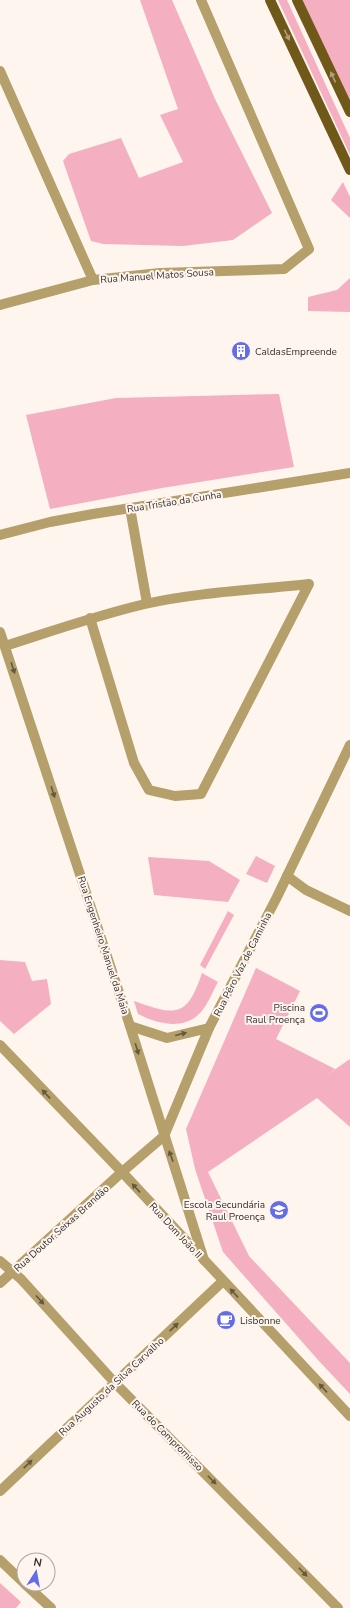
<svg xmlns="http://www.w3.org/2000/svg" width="350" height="1608" viewBox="0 0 350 1608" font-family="'Nunito Sans',sans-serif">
<rect width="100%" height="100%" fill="#fef5ef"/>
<g fill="#f4afc1">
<polygon points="140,0 172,0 215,99 272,213 233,240 183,246 103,244 91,241 63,161 69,154 121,138 139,178 183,162 160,115 178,109"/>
<polygon points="278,0 287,0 350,138 350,155"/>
<polygon points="299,0 350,0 350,112"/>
<polygon points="343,182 350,197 350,218 331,200"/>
<polygon points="350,278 350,312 308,311 308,297 337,290"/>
<polygon points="279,394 294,467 162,488 50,509 26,415 116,398"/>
<polygon points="256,856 275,866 267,883 246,874"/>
<polygon points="148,857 209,861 240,880 228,902 154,895"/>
<polygon points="228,911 234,915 205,969 200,965"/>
<polygon points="0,960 25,962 32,981 47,979 51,1004 14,1034 0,1021"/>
<polygon points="256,968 300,991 276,1039 335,1069 321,1079 350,1059 350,1127 317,1098 208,1172 249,1256 350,1363 350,1394 319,1361 223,1252 195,1169 186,1129"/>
<path d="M202 973 218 982C213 991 208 1004 201 1012 184 1031 158 1024 138 1014L134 1001C176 1016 187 1018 202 973Z"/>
<polygon points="0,1583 21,1602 16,1608 0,1608"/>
</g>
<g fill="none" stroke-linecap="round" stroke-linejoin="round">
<g stroke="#b59f6a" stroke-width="10">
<polyline points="0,71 93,280"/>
<polyline points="0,305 93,280 160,273 284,269 309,249 201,0"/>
<polyline points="130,508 147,603"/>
<polyline points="0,535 50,522 93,514 350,473"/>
<polyline points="0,632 130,1026 204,1260"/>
<path d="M5 646C52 631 98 615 145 604 199 592 255 590 309 584L201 794 175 796 149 790 134 763 90 618"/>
<polyline points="287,876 306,890 350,911"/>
<polyline points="130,1026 167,1038 209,1028"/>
<polyline points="0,1045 122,1172 350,1416"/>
<polyline points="0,1261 21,1279 115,1383 338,1608"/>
<polyline points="0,1283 122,1172 164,1136 209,1028 277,897 350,745"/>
<polyline points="0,1491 223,1281"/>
<polyline points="0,1560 24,1583"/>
<polyline points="25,1584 51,1608"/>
</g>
<g stroke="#705818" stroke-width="10">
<polyline points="270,0 350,170"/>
<polyline points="297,0 350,112"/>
</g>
</g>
<defs><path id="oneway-solid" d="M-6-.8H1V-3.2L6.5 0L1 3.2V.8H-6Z"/></defs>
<g fill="#b09f79">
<use href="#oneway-solid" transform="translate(287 35) rotate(65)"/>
<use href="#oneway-solid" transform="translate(333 77) rotate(-115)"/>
</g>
<g fill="#625843">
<use href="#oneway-solid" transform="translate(13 668) rotate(72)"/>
<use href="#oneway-solid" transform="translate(53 792) rotate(72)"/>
<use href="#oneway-solid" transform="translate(181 1034) rotate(-14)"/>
<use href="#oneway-solid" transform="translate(137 1049) rotate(73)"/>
<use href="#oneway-solid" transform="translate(46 1094) rotate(-133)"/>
<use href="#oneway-solid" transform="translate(171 1156) rotate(-110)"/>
<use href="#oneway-solid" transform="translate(136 1188) rotate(-133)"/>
<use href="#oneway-solid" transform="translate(234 1293) rotate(-133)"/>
<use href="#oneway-solid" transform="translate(40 1300) rotate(48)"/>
<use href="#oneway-solid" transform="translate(174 1327) rotate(-43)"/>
<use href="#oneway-solid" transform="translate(323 1388) rotate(-133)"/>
<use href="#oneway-solid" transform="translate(28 1464) rotate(-44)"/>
<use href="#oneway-solid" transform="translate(212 1480) rotate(45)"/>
<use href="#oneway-solid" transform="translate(303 1572) rotate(46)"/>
</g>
<defs>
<g id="building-disc" transform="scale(1)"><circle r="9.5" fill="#646de5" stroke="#fef5ef"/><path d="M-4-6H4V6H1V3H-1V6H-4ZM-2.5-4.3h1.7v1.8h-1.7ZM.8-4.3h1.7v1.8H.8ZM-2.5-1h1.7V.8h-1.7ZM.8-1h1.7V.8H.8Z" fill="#fff"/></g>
<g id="stadium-disc" transform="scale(1)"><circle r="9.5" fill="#646de5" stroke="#fef5ef"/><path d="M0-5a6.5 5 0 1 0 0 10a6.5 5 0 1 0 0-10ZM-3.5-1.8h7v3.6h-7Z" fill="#fff"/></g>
<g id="school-disc" transform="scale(1)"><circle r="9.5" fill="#646de5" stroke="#fef5ef"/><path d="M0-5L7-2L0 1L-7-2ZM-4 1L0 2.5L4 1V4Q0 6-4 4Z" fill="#fff"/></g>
<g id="cafe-disc" transform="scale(1)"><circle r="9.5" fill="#646de5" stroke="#fef5ef"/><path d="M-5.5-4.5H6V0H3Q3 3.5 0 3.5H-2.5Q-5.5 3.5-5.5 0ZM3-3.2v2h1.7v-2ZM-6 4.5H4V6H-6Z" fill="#fff"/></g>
</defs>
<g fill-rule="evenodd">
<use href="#building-disc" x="241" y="351"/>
<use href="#stadium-disc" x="319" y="1013"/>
<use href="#school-disc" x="279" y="1210"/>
<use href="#cafe-disc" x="226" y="1320"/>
</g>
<g text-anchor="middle" stroke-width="4" stroke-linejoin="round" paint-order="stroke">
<g font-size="10" fill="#35312e" stroke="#fef5ef">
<text transform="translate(157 275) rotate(-4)" y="4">Rua Manuel Matos Sousa</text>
<text transform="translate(174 501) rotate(-9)" y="4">Rua Tristão da Cunha</text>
<text transform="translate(104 945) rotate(72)" y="4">Rua Engenheiro Manuel da Maia</text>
<text transform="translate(242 964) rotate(-63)" y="4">Rua Pêro Vaz de Caminha</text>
<text transform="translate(61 1228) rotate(-42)" y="4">Rua Doutor Seixas Brandão</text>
<text transform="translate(176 1230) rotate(47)" y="4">Rua Dom João II</text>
<text transform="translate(111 1386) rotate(-43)" y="4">Rua Augusto da Silva Carvalho</text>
<text transform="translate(168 1435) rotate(45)" y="4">Rua do Compromisso</text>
</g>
<g font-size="10" fill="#35312e" stroke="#fef5ef" text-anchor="start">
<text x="255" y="355">CaldasEmpreende</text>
<text x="305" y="1011" text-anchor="end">Piscina<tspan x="305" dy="12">Raul Proença</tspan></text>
<text x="265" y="1208" text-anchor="end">Escola Secundária<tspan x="265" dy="12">Raul Proença</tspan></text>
<text x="240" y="1324">Lisbonne</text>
</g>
</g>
<g transform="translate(36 1572) rotate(11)"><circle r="19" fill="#fef5ef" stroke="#aea7a2"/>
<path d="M0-3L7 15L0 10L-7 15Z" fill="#646de5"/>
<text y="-6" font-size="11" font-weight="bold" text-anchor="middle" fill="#35312e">N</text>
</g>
</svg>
